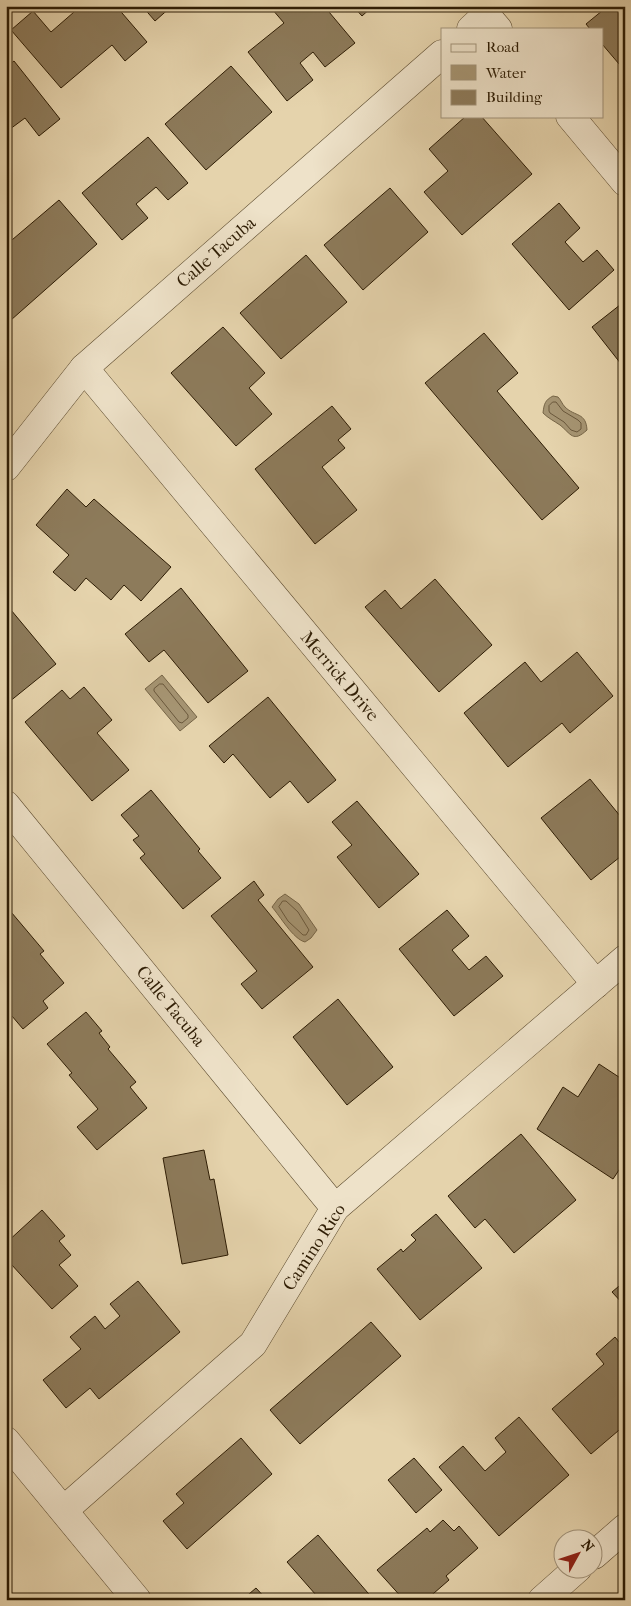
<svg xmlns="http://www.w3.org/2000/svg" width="631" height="1606" viewBox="0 0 631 1606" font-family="'IM FELL French Canon',serif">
<rect width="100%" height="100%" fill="#e5d3ac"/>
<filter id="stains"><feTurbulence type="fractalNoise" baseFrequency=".004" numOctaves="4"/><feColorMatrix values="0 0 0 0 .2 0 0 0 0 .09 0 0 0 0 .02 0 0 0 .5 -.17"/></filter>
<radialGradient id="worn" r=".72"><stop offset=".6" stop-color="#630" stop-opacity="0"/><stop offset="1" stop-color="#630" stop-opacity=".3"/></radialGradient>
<g fill="#a69573" stroke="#766547">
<path d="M553 396 558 397C561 400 562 404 565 407 575 417 586 412 587 430 573 443 571 434 560 425 554 421 548 418 543 413 544 404 545 400 553 396Z"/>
<polygon points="162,675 197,717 180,731 145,689"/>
<path d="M285 894 299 904 317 930 311 938 305 942C293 939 280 916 272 907L278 899Z"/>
</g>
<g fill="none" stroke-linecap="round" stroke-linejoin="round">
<g stroke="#6a583c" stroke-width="1">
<polygon points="553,402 556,402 563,411 578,420 581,423 581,429 577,432 571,430 564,422 550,413 549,411 549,406"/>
<polygon points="160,684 163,684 188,715 188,718 182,723 179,722 154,691 154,689"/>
<polygon points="283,901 286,901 298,912 309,930 306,935 303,935 288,921 279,907"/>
</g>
</g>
<g fill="#8d7b5b" stroke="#2d1c04">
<polygon points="69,6 116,6 147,42 125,61 112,45 61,88 11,30 33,11 51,32 74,12"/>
<polygon points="142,6 172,6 155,21"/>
<polygon points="275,6 324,6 355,43 325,67 313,52 300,63 313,80 287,101 248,52 284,23 272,9"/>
<polygon points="353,6 373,6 362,16"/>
<polygon points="608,6 625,6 625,71 602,44 602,29 590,29 586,24"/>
<polygon points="14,61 60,119 39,136 25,118 6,132 6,67"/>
<polygon points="231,66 272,112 206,170 165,124"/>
<polygon points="466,116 481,116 532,174 462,235 424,192 448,171 429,149"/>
<polygon points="148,137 188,183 168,200 156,187 136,204 148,218 122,240 82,193"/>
<polygon points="390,188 428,232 363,290 324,245"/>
<polygon points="59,200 97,244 11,320 6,315 6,245"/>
<polygon points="559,203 580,228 565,242 583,262 597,250 614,270 569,310 512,244"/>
<polygon points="306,255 347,302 281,359 240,313"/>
<polygon points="625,301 625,369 592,327"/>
<polygon points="223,327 265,373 249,388 272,414 236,446 171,373"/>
<polygon points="484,333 518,373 497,391 579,488 542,520 425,383"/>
<polygon points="332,406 351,429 338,440 345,448 322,467 357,510 315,544 255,469"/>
<polygon points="67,489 86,507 94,499 171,567 141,601 124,585 111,600 86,578 75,591 53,572 69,555 36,525"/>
<polygon points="435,579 492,645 439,692 365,607 385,590 401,609"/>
<polygon points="181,588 248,671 208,703 164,650 149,662 125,634"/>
<polygon points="6,604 56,664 9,702 6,699"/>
<polygon points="577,652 613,696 570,733 562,723 508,767 464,713 525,662 541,682"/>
<polygon points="84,687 112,720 97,733 129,770 92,801 25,722 62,690 70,699"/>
<polygon points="268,697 336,780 308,803 290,781 270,798 233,754 224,763 209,746"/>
<polygon points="590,779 625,822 625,853 591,880 541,818"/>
<polygon points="151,790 200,849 198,851 221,878 183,909 140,858 145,854 133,840 139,836 121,815"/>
<polygon points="357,801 419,874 379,908 337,857 352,845 332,822"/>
<polygon points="254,881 264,895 258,900 313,967 262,1009 241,984 257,971 211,916"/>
<polygon points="6,906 44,951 40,954 64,983 43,1001 48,1008 23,1029 6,1009 6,995 9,993 6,990"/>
<polygon points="447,910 469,936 452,950 469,970 486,956 503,976 454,1016 399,949"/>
<polygon points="338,999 393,1067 347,1105 293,1037"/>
<polygon points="86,1012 102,1031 99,1033 110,1047 108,1049 136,1082 130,1087 147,1108 97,1150 77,1127 98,1109 69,1075 72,1073 47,1044"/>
<polygon points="599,1064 625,1081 625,1088 623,1091 625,1092 625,1161 613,1179 537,1129 563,1087 578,1097"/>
<polygon points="521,1134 576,1200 514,1253 485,1219 475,1228 448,1196"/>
<polygon points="204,1150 210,1180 214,1179 228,1255 182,1264 163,1158"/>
<polygon points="42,1210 65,1236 59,1241 71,1255 59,1265 78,1286 52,1309 11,1264 6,1269 6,1243"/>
<polygon points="436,1214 482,1268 420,1320 377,1269 401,1249 403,1252 416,1240 411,1235"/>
<polygon points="138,1281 180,1332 99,1399 90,1388 66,1408 43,1380 81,1349 70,1337 95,1316 105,1329 120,1316 110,1304"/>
<polygon points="625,1281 625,1306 612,1292"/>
<polygon points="371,1322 401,1356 300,1444 270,1410"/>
<polygon points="615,1337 625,1349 625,1425 591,1454 552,1409 604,1364 596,1354"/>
<polygon points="519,1417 569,1475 499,1536 439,1467 463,1446 485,1471 506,1452 495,1438"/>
<polygon points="241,1438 272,1474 187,1549 163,1521 184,1503 176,1494"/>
<polygon points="414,1458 442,1490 416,1513 388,1480"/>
<polygon points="443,1520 454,1531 459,1526 478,1548 446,1576 449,1580 426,1600 404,1600 377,1570 427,1528 430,1532"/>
<polygon points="318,1535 374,1600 311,1600 316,1595 287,1562"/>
<polygon points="256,1588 267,1600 242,1600"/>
</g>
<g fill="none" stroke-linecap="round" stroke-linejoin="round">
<g stroke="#5b4a2e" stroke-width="29">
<g id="minor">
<polyline points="471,29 486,15 498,29"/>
<polyline points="570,116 625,182"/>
<polyline points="84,368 596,984"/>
<polyline points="6,467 84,368 442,54"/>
<polyline points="6,805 335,1208"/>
<polyline points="6,1441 137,1600"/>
<polyline points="64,1510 253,1344 335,1208 625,959"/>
<polyline points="594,1555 625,1528"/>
<polyline points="542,1600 578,1568"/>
</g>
</g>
<use href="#minor" stroke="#eee2c9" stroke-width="28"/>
</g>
<g text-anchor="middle" stroke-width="4" stroke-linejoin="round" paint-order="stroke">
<g font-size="18" fill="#2d1c04" stroke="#eee2c9">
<text transform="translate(216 252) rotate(-41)" y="6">Calle Tacuba</text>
<text transform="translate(340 676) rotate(50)" y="6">Merrick Drive</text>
<text transform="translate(171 1006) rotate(51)" y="6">Calle Tacuba</text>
<text transform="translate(314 1247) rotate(-57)" y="6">Camino Rico</text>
</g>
</g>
<rect width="631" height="1606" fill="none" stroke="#e5d3ac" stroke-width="25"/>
<rect x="8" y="8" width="616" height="1591" fill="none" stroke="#2d1c04" stroke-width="2.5"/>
<rect x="12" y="12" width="606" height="1581" fill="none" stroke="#2d1c04"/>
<rect x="441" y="28" width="162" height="90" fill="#eee2c9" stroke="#a1937a"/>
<rect x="451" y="44" width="25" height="8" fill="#eee2c9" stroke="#a1937a"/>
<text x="486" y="52" font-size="15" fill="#2d1c04">Road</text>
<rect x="451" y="65" width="25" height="15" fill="#a69573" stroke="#a1937a"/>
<text x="486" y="78" font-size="15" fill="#2d1c04">Water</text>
<rect x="451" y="90" width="25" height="15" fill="#8d7b5b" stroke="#a1937a"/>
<text x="486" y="102" font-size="15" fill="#2d1c04">Building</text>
<g transform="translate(578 1554) rotate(50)"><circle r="24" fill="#eee2c9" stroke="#a1937a"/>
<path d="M0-4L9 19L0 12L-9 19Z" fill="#8f2418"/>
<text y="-8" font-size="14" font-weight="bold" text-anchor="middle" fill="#2d1c04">N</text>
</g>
<rect width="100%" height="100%" filter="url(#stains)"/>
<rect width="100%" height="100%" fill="url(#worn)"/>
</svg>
